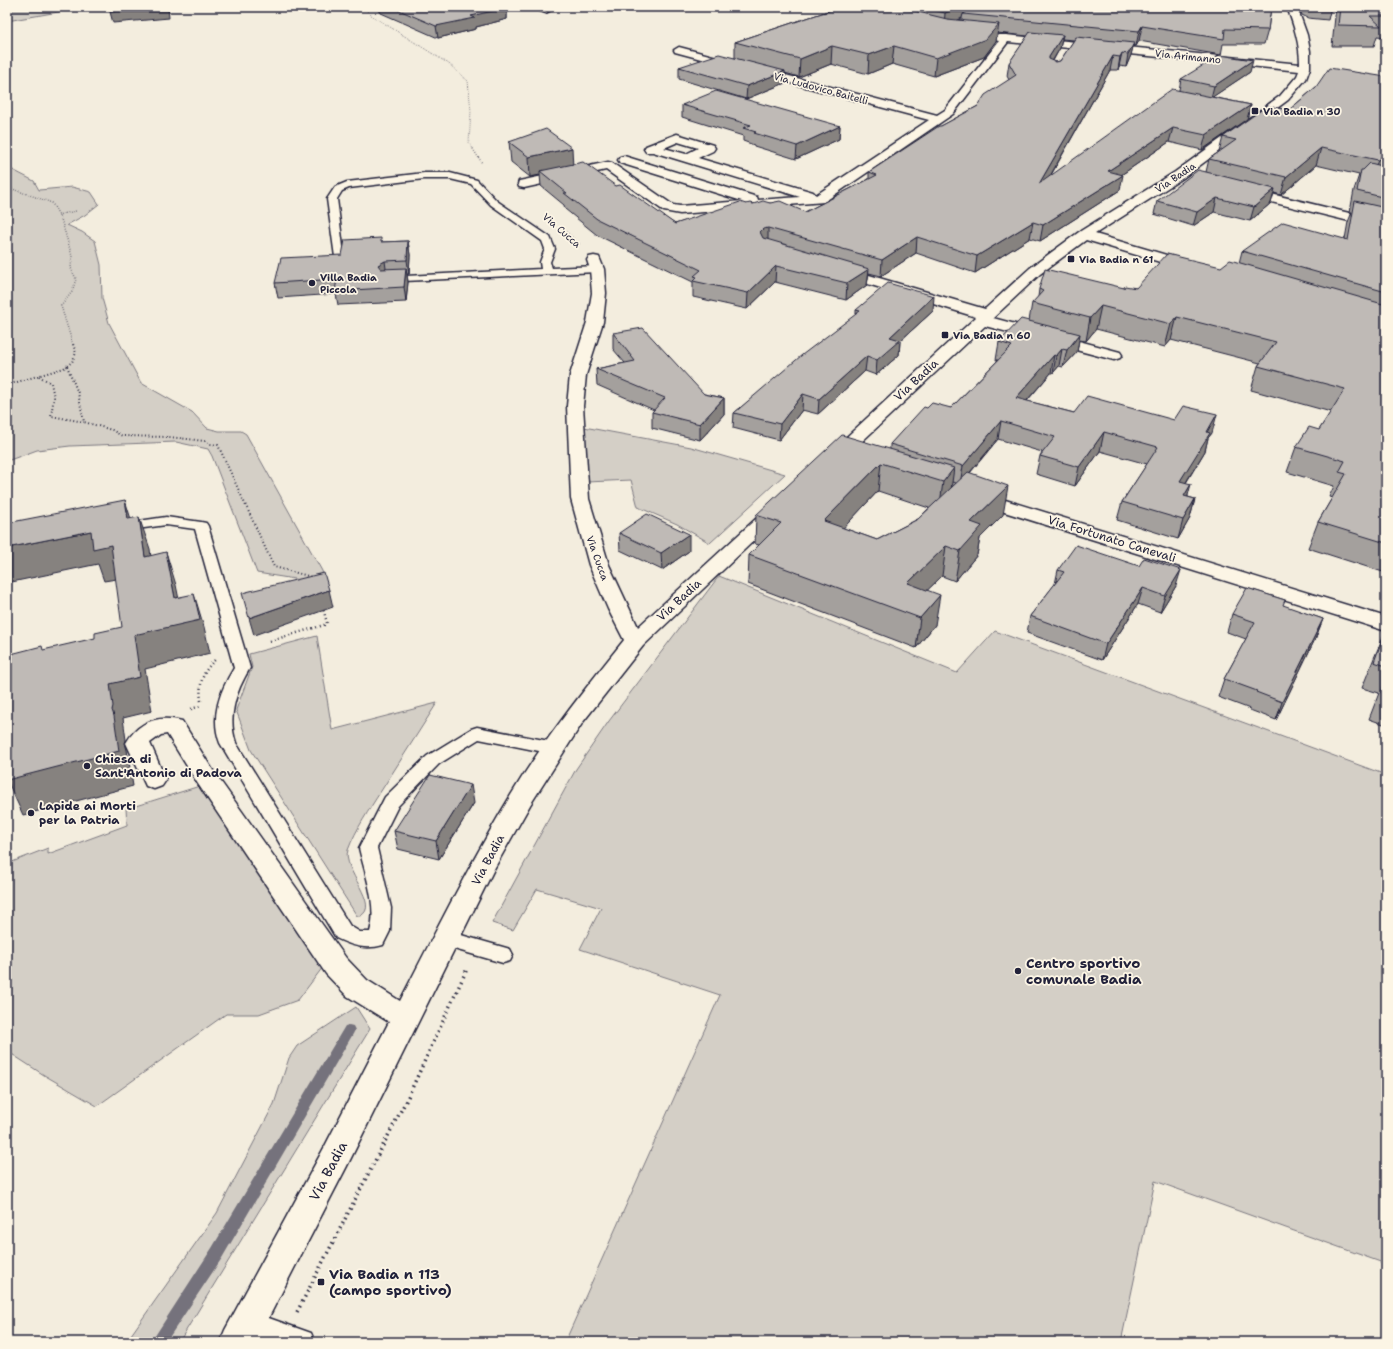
<svg xmlns="http://www.w3.org/2000/svg" width="1393" height="1349" viewBox="0 0 1393 1349" font-family="'Shantell Sans',sans-serif">
<rect width="100%" height="100%" fill="#f3edde"/>
<filter id="ink" filterUnits="userSpaceOnUse"><feTurbulence type="fractalNoise" baseFrequency=".025" numOctaves="2"/><feDisplacementMap in="SourceGraphic" scale="8" xChannelSelector="R" yChannelSelector="G"/><feConvolveMatrix kernelMatrix="1 2 1 2 8 2 1 2 1" color-interpolation-filters="sRGB"/></filter>
<g filter="url(#ink)">
<g fill="#d4cfc6" stroke="#7b7880">
<polygon points="7,7 95,7 100,10 64,11 7,21"/>
<polygon points="7,167 34,181 39,190 72,187 91,192 99,204 85,215 67,225 82,232 95,241 101,265 102,298 109,323 141,383 192,412 207,428 219,431 241,431 246,434 322,571 324,579 301,580 257,573 212,456 208,449 176,442 70,446 37,450 7,461"/>
<polygon points="584,427 691,447 785,474 710,543 677,524 638,507 631,480 587,482"/>
<polygon points="719,576 957,673 995,631 1386,775 1386,1264 1155,1181 1121,1342 565,1342 720,995 580,949 601,908 537,889 513,930 492,923 576,769 609,721"/>
<path d="M317 636 332 730 437 703C418 732 400 762 381 791 369 810 356 829 348 850 341 869 382 906 360 916H357L251 750 236 710 252 667 249 654Z"/>
<polygon points="203,785 326,963 298,1000 259,1014 226,1014 97,1106 44,1075 7,1051 7,864 48,848 48,854 127,825 126,809"/>
<polygon points="356,1007 370,1029 179,1342 126,1342 217,1213 274,1104 289,1058 297,1046"/>
</g>
<g fill="none" stroke-linecap="round" stroke-linejoin="round">
<polygon fill="#75727b" fill-rule="evenodd" points="349,1025 353,1026 355,1030 353,1034 222,1258 166,1342 151,1342 212,1248 345,1026"/>
<g stroke="#22223b" stroke-width="3">
<g id="service">
<polygon points="424,173 450,173 477,180 497,201 550,237 555,249 550,262 552,268 597,266 602,269 597,272 383,282 382,280 387,277 541,269 540,262 545,249 542,241 491,205 471,184 450,179 424,179 349,188 342,191 337,199 344,255 339,258 335,257 327,199 335,187 347,182"/>
<path d="M166 517 201 522 206 523 208 526 250 668C236 691 227 716 236 743L350 926 360 932H370C378 906 365 874 359 848L385 797 427 756 471 729 477 727 554 742 560 744 562 748 560 752 554 754 479 739 439 764 398 806 377 848 391 908 390 931 383 945C366 950 352 946 336 938L220 743C210 716 220 691 234 668L195 529 166 525 137 529 132 528 130 525 132 522Z"/>
<polygon points="447,931 510,949 513,955 510,961 503,963 440,945 437,939 440,933"/>
<polygon points="249,1311 311,1333 315,1342 267,1342 240,1332 237,1323 240,1314"/>
</g>
</g>
<g stroke="#22223b" stroke-width="3">
<g id="minor">
<polygon points="533,7 547,7 551,10 546,13 535,9"/>
<path d="M1287 7H1297L1307 35 1310 51V68L1306 79 1288 100 1183 178 1095 234 1197 264 1199 267 1197 270 1192 271 1187 270 1086 240 1040 274 993 318 1120 352 1122 355 1120 358 1114 360 985 326 838 464 832 465 826 464 823 460 826 456 976 317 835 274 833 271 835 268 840 267 845 268 985 309 1030 268 1079 232 1175 172 1280 96 1297 76 1299 71 1008 42 953 114 824 202 680 214 664 211 606 170 524 188 519 187 518 184 519 181 524 180 608 162 612 163 673 205 680 206 742 201 620 163 618 160 620 157 624 156 757 197 758 200 800 197 653 152H646L644 149 646 146 677 134 713 145 715 148 713 151 698 158 813 192 816 195 929 120 675 52 674 50 679 47 937 115 945 110 999 41 988 39 987 37 988 35H1006L1300 64C1300 44 1294 26 1287 7ZM678 142 698 148 686 154 664 148Z"/>
<polygon points="1243,187 1386,222 1386,230 1238,194 1237,191 1238,188"/>
<path d="M594 256 599 257 604 269 606 293 603 322 586 375 583 406 589 499 609 565 638 627 771 505 778 503 785 505 787 509 643 646 583 722 530 805 494 869 347 1166 256 1342H220L225 1330 325 1146 389 1022 347 996 326 974 198 784 167 734 161 735 150 743 166 780 162 786 154 789 146 786 126 743C139 721 158 715 182 721L214 772 346 958 367 980 400 1001C436 931 471 861 511 795 544 740 584 690 624 640L608 609 589 565 571 499 567 406 570 375 587 322 592 293 590 269 587 260 589 257Z"/>
<polygon points="976,491 1386,617 1386,631 969,501 967,497 969,493"/>
</g>
</g>
<polyline stroke="#22223b" stroke-width="1" stroke-dasharray="0.5 1.5" stroke-linecap="butt" points="363,7 371,15 449,64 468,81 471,111 469,143 474,150"/>
<g stroke="#22223b" stroke-width="1.5" stroke-dasharray="0.5 2" stroke-linecap="butt">
<polyline points="473,149 482,163"/>
<polyline points="7,187 52,203 61,219 72,256 71,268 76,279 72,292 61,306 73,345"/>
<polyline points="58,215 76,211"/>
<polyline points="566,232 580,245"/>
</g>
<g stroke="#22223b" stroke-width="2" stroke-dasharray="1 2.5" stroke-linecap="butt">
<polyline points="67,366 78,393 84,422 112,430 122,436 169,437 205,441 210,444 218,445 274,567 312,577"/>
<polyline points="39,376 51,383 54,397 51,416 84,422"/>
<polyline points="7,385 64,368 72,362 76,353 73,344"/>
</g>
<g stroke="#22223b" stroke-width="2.5" stroke-dasharray="1 3" stroke-linecap="butt">
<polyline points="270,641 324,625 327,623 323,608"/>
<path d="M201 701C199 684 202 672 215 660"/>
<polyline points="191,709 201,706"/>
</g>
<polyline stroke="#22223b" stroke-width="3.5" stroke-dasharray="1.5 4" stroke-linecap="butt" points="297,1312 407,1099 467,969"/>
<use href="#service" fill="#fcf5e5" fill-rule="evenodd"/>
<use href="#minor" fill="#fcf5e5" fill-rule="evenodd"/>
</g>
<g fill="#a4a09d" stroke="#22223b" fill-rule="evenodd">
<polygon points="377,7 514,7 514,10 507,12 507,19 476,27 476,29 438,38 381,13"/>
<path d="M840 7H1271L1268 30 1264 44H1223L1221 55 1139 41 1136 46H1133L1131 55 1126 67 1119 66 1118 70H1110L1050 177 1179 90 1181 79 1250 72 1212 97 1251 105 1247 119 1202 150 1169 142 1121 175 1120 190 1040 241 1030 238 975 273 916 253 881 276 869 273 867 285 846 300 775 282 747 309 693 297V282L597 235 565 209 564 205 541 186 540 175 530 177 511 162 509 142 573 164 616 186 675 224 746 204 770 203 805 212 869 179V172L941 126 978 106 1009 80 1007 76 1009 63 1028 36 997 33 996 41 984 57 934 76 892 64 868 74 831 64 799 77 785 73V83L746 99 679 79V67L735 58V42ZM962 18V20H958ZM1062 39 1074 40 1060 61 1056 62 1053 61 1060 48Z"/>
<polygon points="1298,7 1331,7 1328,20 1308,18 1302,15"/>
<polygon points="1336,7 1386,7 1386,37 1377,36 1374,46 1332,46"/>
<path d="M1316 87 1384 166 1386 167V573L1308 548 1318 522 1332 498 1329 497 1334 486 1287 472 1296 447 1319 430 1331 412 1251 390 1258 366 1260 363 1171 340 1165 347 1096 329 1086 341 1079 340 1077 352 1063 367 1059 366 1053 373H1051L1027 401 1074 413 1212 433 1208 438 1205 451 1186 483 1188 497 1195 499 1190 518 1178 539 1117 520 1122 502 1147 464 1100 451 1075 486 1036 474 1040 456 1042 452 998 439 970 473 1003 515 980 538 977 555 955 581 942 576 927 590 935 625 916 648 748 584 749 555 759 545 755 544 756 515 890 449V444L927 408H951L998 360H996L999 342 1029 321 1032 303 1038 297 1039 289 1124 288H1136L1239 263 1242 251 1345 239 1348 222 1352 212H1350L1354 190 1359 175 1316 165 1281 195 1274 193 1271 203 1250 221 1214 212 1193 226 1154 214 1157 201 1206 172 1209 159 1219 152 1223 137 1289 110ZM952 482 956 483 951 487ZM878 491 929 508 918 519 877 540 843 528Z"/>
<polygon points="682,105 840,126 839,139 796,159 754,146 754,145 743,141 743,136 682,117"/>
<polygon points="408,241 410,255 409,274 407,274 408,282 406,302 338,305 336,294 278,298 275,283 342,255 382,242"/>
<polygon points="856,310 933,311 900,341 899,355 876,375 865,371 818,414 802,410 779,440 733,428 734,413 856,315"/>
<polygon points="613,333 704,394 724,398 724,414 700,440 652,428 652,412 654,410 597,385 596,369 625,363 613,349"/>
<polygon points="619,533 689,551 662,570 620,550"/>
<polygon points="1058,570 1176,586 1160,612 1138,604 1102,660 1027,633 1030,616 1055,584"/>
<polygon points="1283,606 1323,619 1316,637 1276,720 1250,710 1250,709 1218,697 1224,679 1246,639 1227,632 1232,614"/>
<polygon points="1385,632 1386,633 1386,725 1369,719 1379,693 1362,688 1374,658"/>
<polygon points="474,803 439,859 398,849 394,831"/>
</g>
<g fill="#86827f" stroke="#22223b">
<polygon points="168,7 169,18 113,23 110,12"/>
<polygon points="494,7 514,7 514,10 507,12 507,19 476,27 476,29 438,38 436,26 471,16"/>
<polygon points="957,7 983,7 963,14 962,18 944,27 945,13"/>
<polygon points="999,24 996,41 984,57 934,76 936,58"/>
<polygon points="1142,26 1139,41 1136,46 1139,31"/>
<polygon points="1063,35 1060,48 1047,70 1049,57"/>
<polygon points="1134,43 1131,55 1126,67 1128,54"/>
<polygon points="832,46 831,64 799,77 800,59"/>
<polygon points="894,46 892,64 868,74 869,55"/>
<polygon points="1122,53 1119,66 1118,70 1120,57"/>
<polygon points="1113,56 1110,70 1037,199 1039,184"/>
<polygon points="1253,60 1250,72 1211,98 1214,86"/>
<polygon points="785,71 785,83 746,99 747,86"/>
<polygon points="1251,105 1247,119 1202,150 1206,135"/>
<polygon points="840,126 839,139 796,159 797,146"/>
<polygon points="1173,128 1169,142 1105,186 1108,171"/>
<polygon points="572,148 573,168 540,171 540,175 530,177 529,157"/>
<polygon points="1321,148 1316,165 1281,195 1286,177"/>
<polygon points="1386,152 1386,164 1372,177 1378,160"/>
<polygon points="1123,175 1120,190 1040,241 1043,225"/>
<polygon points="1275,189 1271,203 1250,221 1254,207"/>
<polygon points="1217,198 1214,212 1193,226 1197,212"/>
<polygon points="1033,222 1030,238 975,273 977,256"/>
<polygon points="768,228 768,244 763,245 760,232 763,229"/>
<polygon points="917,237 916,253 881,276 882,260"/>
<polygon points="408,241 410,255 409,274 407,260"/>
<polygon points="385,261 387,276 381,280 378,265"/>
<polygon points="776,266 775,282 747,309 748,293"/>
<polygon points="406,268 408,282 406,302 404,287"/>
<polygon points="869,269 867,285 846,300 847,283"/>
<polygon points="934,296 933,311 900,341 899,355 876,375 877,360 890,337"/>
<polygon points="1101,306 1096,329 1086,341 1090,318"/>
<polygon points="1177,317 1171,340 1165,347 1171,324"/>
<polygon points="1080,334 1077,352 1063,367 1067,350"/>
<polygon points="1062,349 1059,366 1053,373 1056,356"/>
<polygon points="1054,355 1051,373 1013,416 1016,398"/>
<polygon points="867,356 865,371 818,414 819,399"/>
<polygon points="803,394 802,410 779,440 780,424"/>
<polygon points="724,398 724,414 700,440 700,424"/>
<polygon points="1217,414 1212,433 1208,438 1205,451 1175,500 1180,481 1207,432"/>
<polygon points="1001,421 998,439 960,484 963,466"/>
<polygon points="1104,432 1100,451 1075,486 1079,467"/>
<polygon points="881,463 878,491 822,551 824,521"/>
<polygon points="954,468 950,497 939,511 943,482"/>
<polygon points="1191,484 1186,503 1184,496"/>
<polygon points="1008,486 1003,515 980,538 977,555 955,581 960,551 971,522"/>
<polygon points="1195,499 1190,518 1178,539 1183,520"/>
<polygon points="125,500 135,532 128,519"/>
<polygon points="139,517 150,549 155,590 145,557"/>
<polygon points="91,531 111,545 123,578 104,581 98,564 7,583 7,548"/>
<polygon points="689,534 689,551 662,570 661,553"/>
<polygon points="946,546 942,576 905,612 908,583"/>
<polygon points="166,552 176,585 184,624 194,594 204,627 210,653 145,669 152,711 123,718 126,740 125,743 127,750 133,786 23,815 7,780 112,710 110,684 134,635 175,598"/>
<polygon points="1181,570 1176,586 1160,612 1165,596"/>
<polygon points="1143,588 1138,604 1102,660 1106,644"/>
<polygon points="329,590 333,607 254,635 249,618"/>
<polygon points="940,595 935,625 916,648 920,618"/>
<polygon points="1323,619 1316,637 1276,720 1282,702"/>
<polygon points="471,785 474,803 439,859 436,841"/>
</g>
<g fill="#bfbab6" stroke="#22223b">
<polygon points="110,7 167,7 110,12"/>
<polygon points="392,7 504,7 506,8 471,16 475,18 436,26"/>
<polygon points="840,7 898,7 947,19 999,24 986,39 936,58 894,46 869,55 832,46 800,59 735,42"/>
<polygon points="922,7 957,7 945,13"/>
<polygon points="976,7 1271,7 1268,30 1225,29 1224,39 1142,26 1139,31 963,14"/>
<polygon points="1340,7 1386,7 1386,16 1370,16 1381,26 1338,25"/>
<polygon points="1030,32 1063,35 1049,57 1049,59 1056,62 1060,61 1076,37 1134,43 1128,54 1122,53 1120,57 1113,56 1039,184 1172,89 1251,105 1206,135 1173,128 1108,171 1123,175 1043,225 1033,222 977,256 917,237 882,260 768,228 763,229 760,232 763,238 869,269 847,283 776,266 748,293 693,281 697,277 694,276 701,270 597,219 564,193 567,193 540,171 583,162 616,186 620,185 675,224 740,202 746,204 750,203 753,204 763,201 770,203 780,201 805,212 877,175 869,172 939,126 941,126 978,106 985,95 1016,75 1009,63"/>
<polygon points="719,54 785,71 747,86 679,67"/>
<polygon points="1220,55 1253,60 1214,86 1181,79"/>
<polygon points="1329,68 1386,77 1386,152 1378,160 1321,148 1286,177 1209,159 1236,140 1223,137 1267,106 1289,110 1316,87"/>
<polygon points="716,91 840,126 797,146 754,133 756,132 743,128 751,125 682,105"/>
<polygon points="546,129 572,148 529,157 509,142"/>
<polygon points="1370,163 1386,167 1386,198 1357,191 1361,170 1363,170"/>
<polygon points="1198,170 1275,189 1254,207 1217,198 1197,212 1157,201"/>
<polygon points="1355,201 1386,208 1386,292 1242,251 1283,222 1348,240"/>
<polygon points="381,238 381,242 408,241 407,260 385,261 378,265 381,269 406,268 404,287 335,291 337,279 275,283 281,258 342,255 345,240"/>
<polygon points="1167,254 1221,267 1230,260 1386,305 1386,543 1318,522 1346,474 1339,472 1345,461 1296,447 1309,427 1319,430 1345,389 1258,366 1276,342 1177,317 1171,324 1101,306 1090,318 1032,303 1043,291 1039,289 1045,269 1124,288 1125,286 1136,288"/>
<polygon points="888,283 934,296 890,337 900,340 877,360 867,356 819,399 803,394 780,424 734,413 802,355 860,311 856,310"/>
<polygon points="1021,319 1080,334 1067,350 1062,349 1056,356 1054,355 1016,398 1074,413 1087,396 1174,420 1183,406 1217,414 1207,432 1210,433 1180,481 1191,484 1184,496 1195,499 1183,520 1122,502 1158,447 1104,432 1079,467 1040,456 1055,437 1001,421 963,466 890,444 924,407 927,408 932,403 951,408 1012,346 999,342"/>
<polygon points="643,328 704,394 724,398 700,424 652,412 665,398 596,369 635,361 613,333"/>
<polygon points="842,435 954,468 943,482 881,463 824,521 877,540 918,519 968,472 1008,486 971,522 982,526 960,551 946,546 908,583 940,595 920,618 749,555 781,523 756,515"/>
<polygon points="125,500 128,519 139,517 145,557 166,552 175,598 194,594 200,620 134,635 140,677 110,684 113,706 112,710 114,716 119,751 7,780 7,655 42,646 43,650 95,638 95,633 122,627 111,545 93,549 91,531 7,548 7,523"/>
<polygon points="647,514 689,534 661,553 619,533"/>
<polygon points="1076,545 1139,566 1144,558 1181,570 1165,596 1143,588 1106,644 1030,616 1064,572 1058,570"/>
<polygon points="324,573 329,590 249,618 242,593"/>
<polygon points="1247,588 1285,600 1283,605 1323,619 1282,702 1256,692 1257,691 1224,679 1255,622 1232,614"/>
<polygon points="1385,632 1386,633 1386,666 1374,662"/>
<polygon points="1386,679 1386,694 1381,693"/>
<polygon points="430,775 471,785 436,841 394,831"/>
</g>
</g>
<g fill="#22223b" stroke="#fcf5e5" stroke-width="1.5">
<rect x="1251" y="107" width="8" height="8" rx="2"/>
<rect x="1067" y="255" width="8" height="8" rx="2"/>
<circle cx="312" cy="283" r="4"/>
<rect x="941" y="331" width="8" height="8" rx="2"/>
<circle cx="87" cy="766" r="4"/>
<circle cx="31" cy="813" r="4"/>
<circle cx="1018" cy="971" r="4"/>
<rect x="317" y="1278" width="8" height="8" rx="2"/>
</g>
<g text-anchor="middle" stroke-width="3.5" stroke-linejoin="round" paint-order="stroke">
<g font-size="10" fill="#22223b" stroke="#fcf5e5">
<text transform="translate(1188 56) rotate(6)" y="4">Via Arimanno</text>
<text transform="translate(821 88) rotate(15)" y="4">Via Ludovico Baitelli</text>
<text transform="translate(1175 177) rotate(-34)" y="4">Via Badia</text>
<text transform="translate(562 230) rotate(41)" y="4">Via Cucca</text>
<text transform="translate(598 558) rotate(70)" y="4">Via Cucca</text>
</g>
<g font-size="10" font-weight="bold" fill="#22223b" stroke="#fcf5e5" text-anchor="start">
<text x="1263" y="115">Via Badia n 30</text>
<text x="1079" y="263">Via Badia n 61</text>
<text x="320" y="281">Villa Badia<tspan x="320" dy="12">Piccola</tspan></text>
<text x="953" y="339">Via Badia n 60</text>
</g>
<g font-size="12" fill="#22223b" stroke="#fcf5e5">
<text transform="translate(916 380) rotate(-43)" y="4">Via Badia</text>
<text transform="translate(1112 539) rotate(17)" y="4">Via Fortunato Canevali</text>
<text transform="translate(679 600) rotate(-43)" y="4">Via Badia</text>
<text transform="translate(488 860) rotate(-62)" y="4">Via Badia</text>
</g>
<g font-size="12" font-weight="bold" fill="#22223b" stroke="#fcf5e5" text-anchor="start">
<text x="95" y="763">Chiesa di<tspan x="95" dy="14">Sant'Antonio di Padova</tspan></text>
<text x="39" y="810">Lapide ai Morti<tspan x="39" dy="14">per la Patria</tspan></text>
</g>
<g font-size="14" font-weight="bold" fill="#22223b" stroke="#fcf5e5" text-anchor="start">
<text x="1026" y="968">Centro sportivo<tspan x="1026" dy="16">comunale Badia</tspan></text>
<text x="329" y="1279">Via Badia n 113<tspan x="329" dy="16">(campo sportivo)</tspan></text>
</g>
<g font-size="14" fill="#22223b" stroke="#fcf5e5">
<text transform="translate(328 1171) rotate(-62)" y="5">Via Badia</text>
</g>
</g>
<rect width="1393" height="1349" fill="none" stroke="#fcf5e5" stroke-width="24"/>
<rect x="12" y="12" width="1369" height="1325" fill="none" stroke="#22223b" stroke-width="1.5" filter="url(#ink)"/>
</svg>
